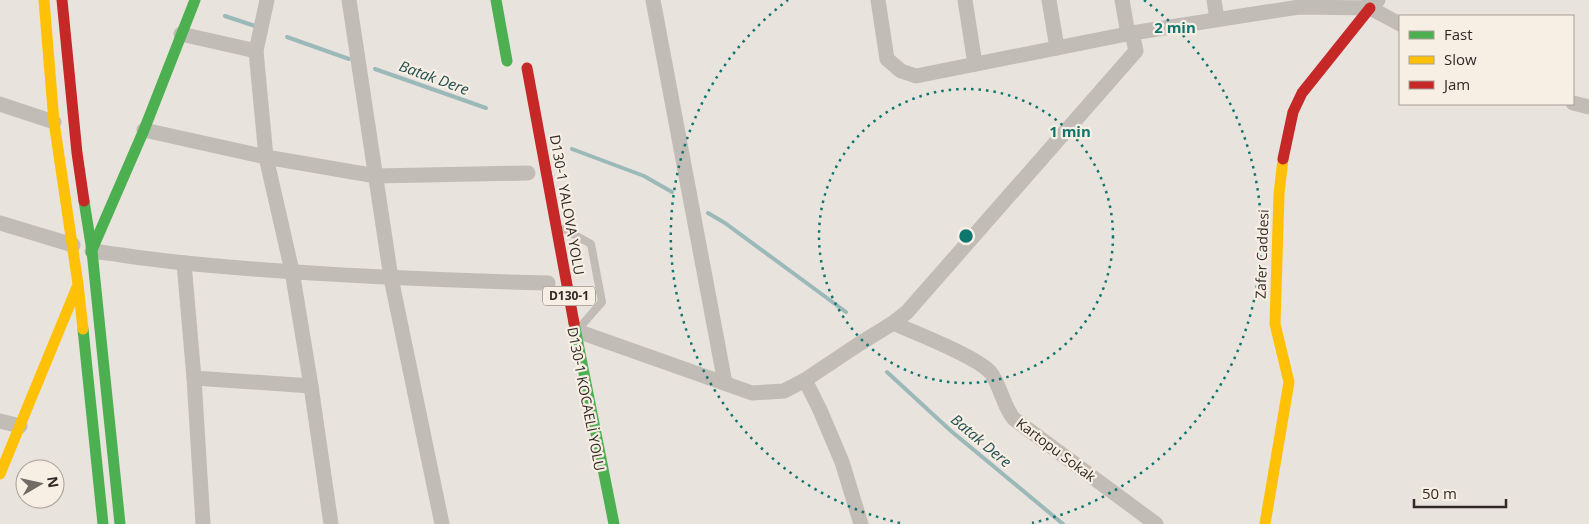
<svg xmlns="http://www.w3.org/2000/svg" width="1589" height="524" viewBox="0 0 1589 524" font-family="'Open Sans',sans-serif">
<rect width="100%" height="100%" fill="#e9e3dd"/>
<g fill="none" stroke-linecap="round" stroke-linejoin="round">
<g stroke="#9bb9b9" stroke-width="4">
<polyline points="225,16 255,26"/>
<polyline points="287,37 349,59"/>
<polyline points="375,69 486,108"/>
<polyline points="572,149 644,176 672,192"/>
<polyline points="708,213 725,223 846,312"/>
<polyline points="887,372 951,431 1063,524"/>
</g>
<polyline stroke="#c2bcb7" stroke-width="8" points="564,229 591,244 602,302 581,326"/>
<g stroke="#c2bcb7" stroke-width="15">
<polyline points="267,0 256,51 266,157 292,271 311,386 331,524"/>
<polyline points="349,0 391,278 442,524"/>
<polyline points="653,0 725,383"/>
<polyline points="878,0 887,59 901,71 916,76 1132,33 1299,7 1370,8 1378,0"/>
<polyline points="965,0 975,64"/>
<polyline points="1049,0 1057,48"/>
<polyline points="1122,0 1128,34"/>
<polyline points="1214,0 1217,19"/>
<polyline points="1369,0 1370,8 1400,24"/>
<polyline points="181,34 256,51"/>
<polyline points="1573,103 1589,107"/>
<polyline points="0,104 54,122"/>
<polyline points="144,130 266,157 376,176 528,173"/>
<polyline points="0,223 73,245"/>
<path d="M92 251C123 255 154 260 185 263 306 275 427 280 548 283"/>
<polyline points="184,263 194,378 203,524"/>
<path d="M893 323C915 333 978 357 991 373 1001 387 1003 406 1014 419L1156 524"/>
<polyline points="577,331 752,393 784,391 805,380 859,344 893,323 907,312 1136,51 1132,33"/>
<polyline points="194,378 311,386"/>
<polyline points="805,380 820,410 842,462 861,524"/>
<polyline points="0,421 20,426"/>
</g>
<g stroke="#4caf50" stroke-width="11">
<polyline points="496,0 507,61"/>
<polyline points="84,201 92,251 120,524"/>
<polyline points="91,252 144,130 195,0"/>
<polyline points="574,323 614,524"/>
<polyline points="83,329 103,524"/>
</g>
<g stroke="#ffc107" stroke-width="11">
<polyline points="44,0 54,122 78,284 83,329"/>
<polyline points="0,474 77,287"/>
<polyline points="1265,524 1289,382 1275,324 1279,194 1283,159"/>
</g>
<g stroke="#c62828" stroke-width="11">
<polyline points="62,0 77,153 84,201"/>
<polyline points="527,68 574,323"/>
<polyline points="1283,159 1293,112 1302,93 1370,8"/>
</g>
</g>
<g fill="none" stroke="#0f766e" stroke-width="2.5" stroke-dasharray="2.5 5">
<circle cx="966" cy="236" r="147"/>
<path d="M900 523A295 295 0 0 1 788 0M1144 0A295 295 0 0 1 1032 523"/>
</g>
<g text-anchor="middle" stroke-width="4.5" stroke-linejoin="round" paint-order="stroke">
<rect fill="#f7eee4" stroke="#6d645f" stroke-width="1" x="543" y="286.5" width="52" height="19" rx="4"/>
<g font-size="12" font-weight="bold" fill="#322926">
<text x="569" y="300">D130-1</text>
</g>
<g font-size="14" fill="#322926" stroke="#f7eee4">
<text transform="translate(567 205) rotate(80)" y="5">D130-1 YALOVA YOLU</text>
<text transform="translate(1262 254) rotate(-88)" y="5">Zafer Caddesi</text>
<text transform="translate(586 399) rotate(79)" y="5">D130-1 KOCAELİ YOLU</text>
<text transform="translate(1056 450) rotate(37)" y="5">Kartopu Sokak</text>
</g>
<g font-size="15" font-style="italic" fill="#1f4d4f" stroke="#f7eee4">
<text transform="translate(434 78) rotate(20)" y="5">Batak Dere</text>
<text transform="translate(981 441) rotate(40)" y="5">Batak Dere</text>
</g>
</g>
<circle cx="966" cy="236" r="8" fill="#0f766e" stroke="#f7eee4" stroke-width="2.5"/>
<g font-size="15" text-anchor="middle" font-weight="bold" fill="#0f766e" stroke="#f7eee4" stroke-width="4.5" stroke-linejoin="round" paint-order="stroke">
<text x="1175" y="33">2 min</text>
<text x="1070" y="137">1 min</text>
</g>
<rect x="1399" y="15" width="175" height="90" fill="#f7eee4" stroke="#a89f98"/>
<rect x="1409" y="31" width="25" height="8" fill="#4caf50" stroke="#a89f98"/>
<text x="1444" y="40" font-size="15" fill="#322926">Fast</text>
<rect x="1409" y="56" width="25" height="8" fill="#ffc107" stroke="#a89f98"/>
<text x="1444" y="65" font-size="15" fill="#322926">Slow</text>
<rect x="1409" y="81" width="25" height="8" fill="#c62828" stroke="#a89f98"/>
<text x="1444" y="90" font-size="15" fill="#322926">Jam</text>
<g transform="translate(40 484) rotate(81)"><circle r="24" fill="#f7eee4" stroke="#a89f98"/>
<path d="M0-4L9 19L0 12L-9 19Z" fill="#726a66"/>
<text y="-8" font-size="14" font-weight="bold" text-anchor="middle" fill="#322926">N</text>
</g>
<path d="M1414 499v8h92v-8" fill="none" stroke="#322926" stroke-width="2.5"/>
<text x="1422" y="499" font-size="15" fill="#322926" stroke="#f7eee4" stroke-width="4" paint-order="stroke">50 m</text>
</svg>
